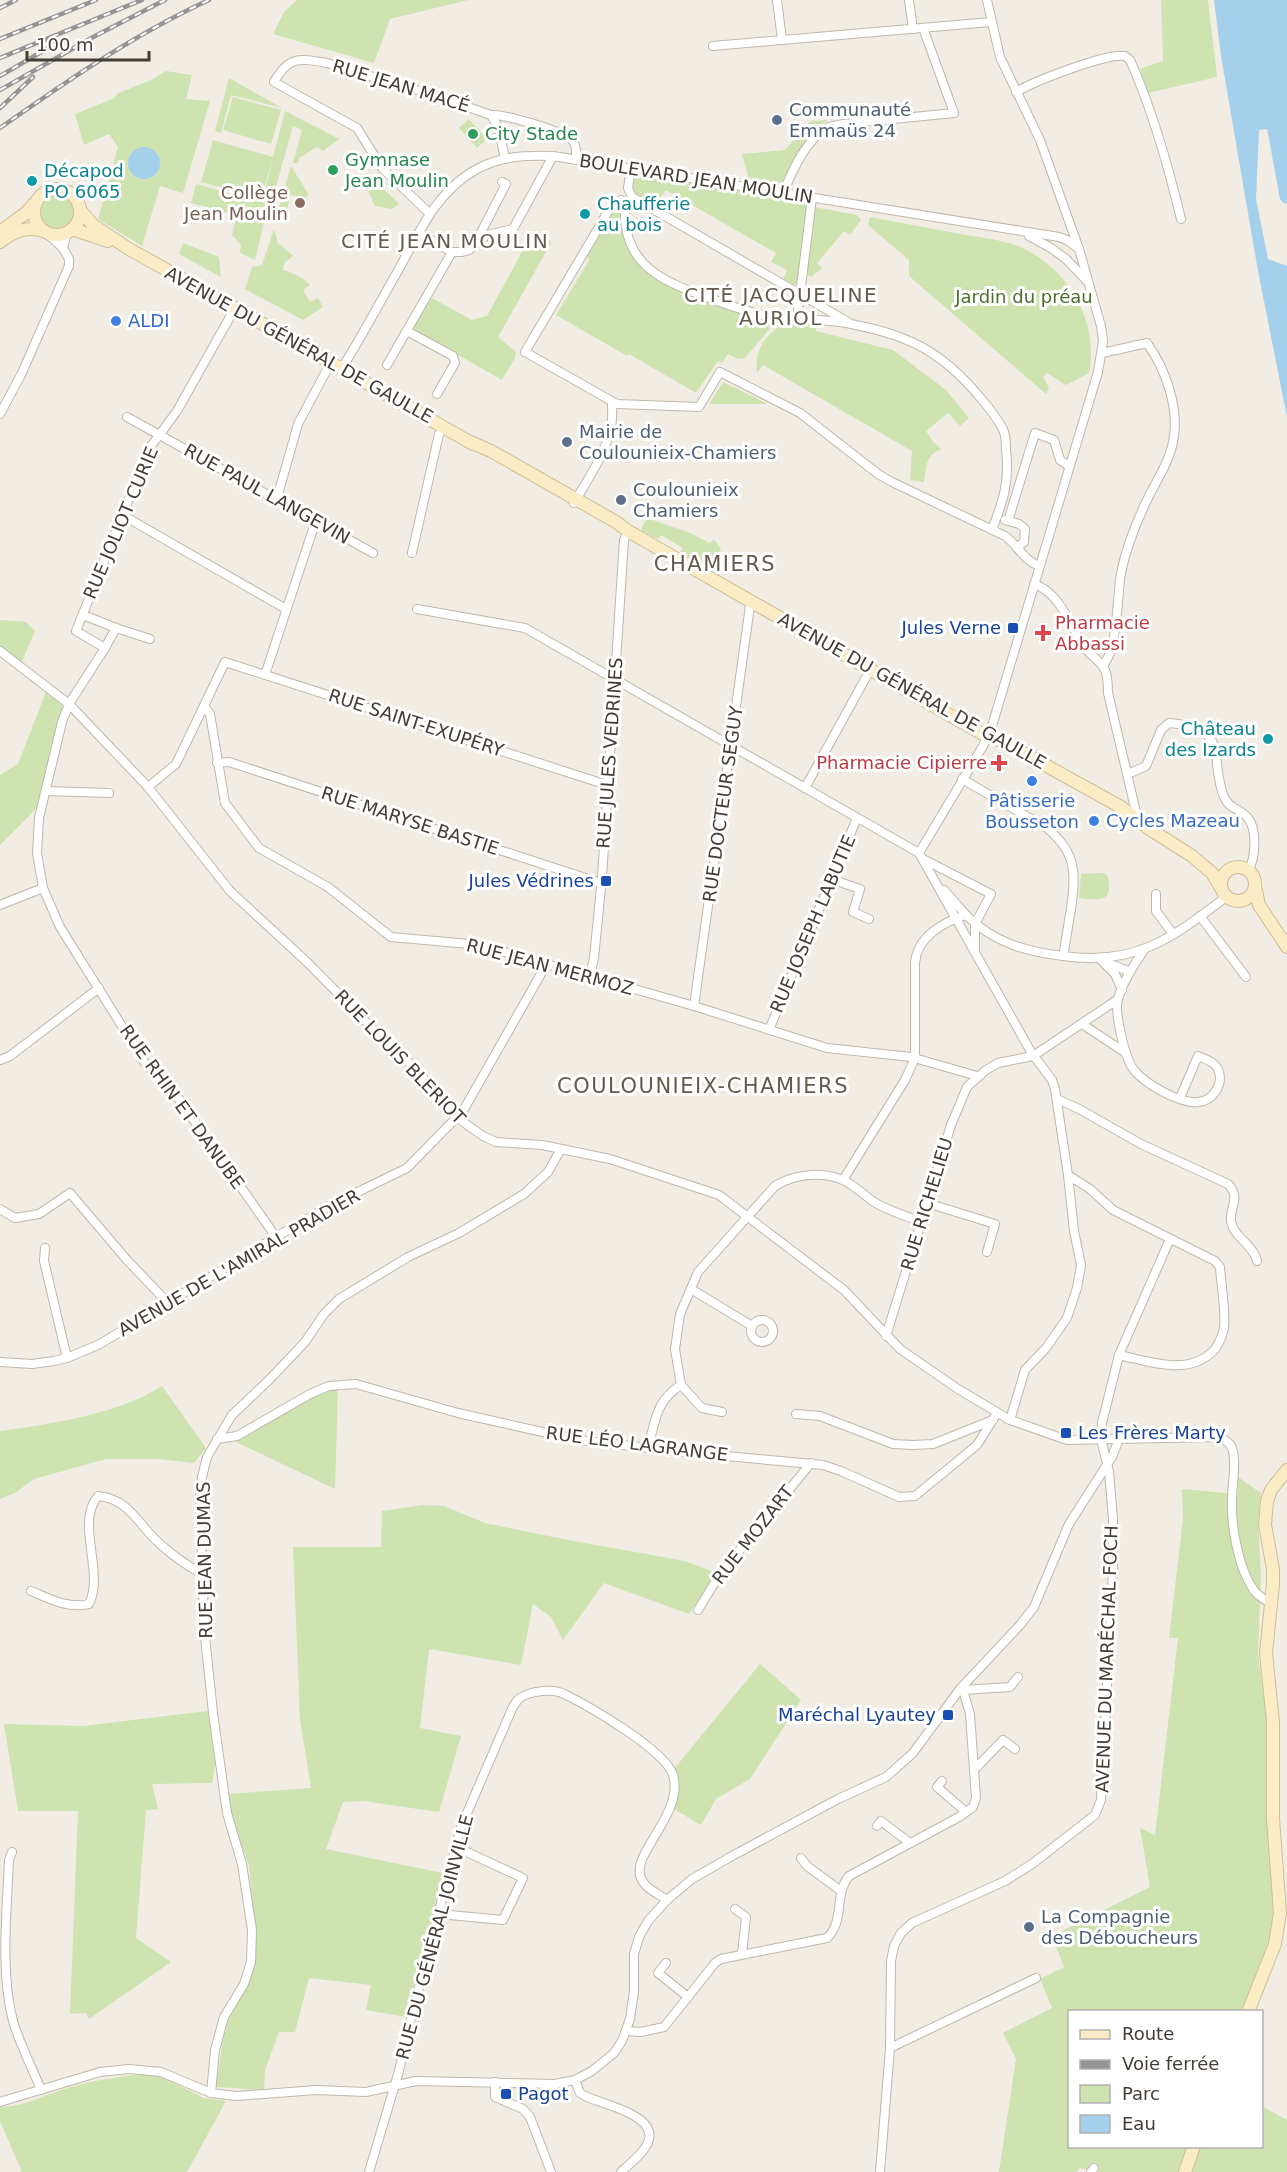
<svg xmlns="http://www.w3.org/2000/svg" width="1287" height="2172" viewBox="0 0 1287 2172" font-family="'DejaVu Sans',sans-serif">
<rect width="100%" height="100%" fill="#f1ede4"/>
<g fill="#cee3af">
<polygon points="297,0 468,0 390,19 374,63 273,34 284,12"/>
<polygon points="1161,0 1208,0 1217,77 1148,93 1140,69 1163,61"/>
<polygon points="166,71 192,75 186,99 210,101 183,193 160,186 142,246 98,219 118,147 109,134 84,145 75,114 112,99 119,93 151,80"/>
<polygon points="229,78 282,108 231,95 221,133 215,131"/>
<polygon points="233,97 281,110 271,144 223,130"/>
<polygon points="285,111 339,139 323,151 317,147 299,158 298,163 293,163 302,130 293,126 271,204 262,201 273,158 261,198 201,182 213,140 273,157"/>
<polygon points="469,119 487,139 477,148 459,128"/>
<polygon points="828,120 811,133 804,143 781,183 777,184 749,179 742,154 785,150 811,121"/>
<polygon points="291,166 309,195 305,198 291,195 287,209 283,212 278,211"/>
<polygon points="634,174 808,202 798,283 794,285 783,279 787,270 771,262 776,253 666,190 655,206 634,195 631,190"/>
<polygon points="196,184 268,204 255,260 240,253 241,245 232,235 236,217 222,211 191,203"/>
<polygon points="380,185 399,204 392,209 375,206 368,191"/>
<circle cx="57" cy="210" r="18"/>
<path d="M623 204C627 220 630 244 637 258 653 290 737 310 770 321L772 326 745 358 738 359 728 354 722 363 718 361 696 393 629 354 627 356 556 315 590 259 585 256 612 212Z"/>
<polygon points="814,207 857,215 861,220 850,235 844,231 817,263 822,268 811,277 805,273"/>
<path d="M870 217C900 223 930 228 961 234 978 237 998 239 1015 245 1066 264 1100 320 1089 373L1066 385 1047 373 1043 377 1049 387 1046 394 909 276V260L868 225Z"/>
<path d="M274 229 278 243 293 256 284 263 283 270C294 273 303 277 310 285L303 290 310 302 318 298 323 307 303 320 245 289 252 267 262 265Z"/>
<polygon points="534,230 547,236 551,243 498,337 516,352 515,358 502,380 416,331 413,327 430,297 472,320 487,316"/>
<polygon points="183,243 219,257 221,277 179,254"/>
<path d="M784 324 815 325 816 331 893 350 946 390 969 418 960 426 948 413 926 431 933 442 941 449C925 456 927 465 924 482L910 480 912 451 763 365 757 373C754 351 764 335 784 324Z"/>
<polygon points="723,382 766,403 766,404 709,404"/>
<polygon points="647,518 690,533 710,543 714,539 721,549 715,566 711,570 680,552 683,548 661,535 658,539 642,531 642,527"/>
<polygon points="0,620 26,622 35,631 21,664 0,649"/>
<polygon points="46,692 63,706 39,806 0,845 0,775 18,764"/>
<path d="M1102 873 1106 874C1109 879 1109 883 1109 889 1109 903 1089 899 1079 898L1081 874Z"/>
<path d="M162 1386 206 1448 194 1463 158 1459H106L34 1479 15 1493 0 1499V1431C44 1425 91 1418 133 1401 143 1397 153 1391 162 1386Z"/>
<polygon points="338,1387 335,1489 236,1442 325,1390"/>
<polygon points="1238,1477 1261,1493 1258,1522 1261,1575 1258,1653 1267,1721 1268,1823 1276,1900 1275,1925 1242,2011 1070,2012 1070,2146 1262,2146 1262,2106 1287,2120 1287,2172 1100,2172 1079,2168 1077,2172 999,2172 1016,2059 1003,2033 1052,2008 1040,1979 1064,1967 1052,1936 1150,1887 1140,1828 1155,1835 1178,1638 1169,1638 1183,1519 1182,1489 1238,1494"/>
<polygon points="423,1505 444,1506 485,1523 563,1539 685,1561 716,1573 689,1614 604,1583 563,1640 551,1617 533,1604 521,1665 429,1649 420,1728 461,1736 439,1812 363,1801 343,1802 326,1849 443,1873 406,2017 366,2010 371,1985 309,1978 295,2032 279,2032 265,2070 264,2090 216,2087 223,2039 231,2013 251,1978 256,1941 249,1865 233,1822 228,1794 311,1788 300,1720 293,1547 381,1547 382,1511"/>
<path d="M760 1664 801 1700 750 1779 716 1799 701 1825 674 1809C680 1795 680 1784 674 1769Z"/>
<polygon points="208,1711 215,1764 212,1783 152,1784 158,1809 146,1810 136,1938 171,1962 89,2019 86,2013 70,2014 78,1811 18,1811 4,1724 83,1726"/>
<path d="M134 2075H151L164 2078 204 2098 226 2101 187 2172H22L0 2121V2107C25 2107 45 2094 68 2088 90 2081 112 2078 134 2075Z"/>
</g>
<g fill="#a4d0eb">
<polygon points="1214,0 1287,0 1287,167 1280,127 1259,130 1256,199 1268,259 1287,266 1287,417 1258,271 1221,56"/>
<circle cx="144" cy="163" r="16"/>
</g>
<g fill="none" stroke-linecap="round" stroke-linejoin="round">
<polyline stroke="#a4d0eb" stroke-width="15" points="1271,108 1287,196"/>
<g stroke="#bfb7ab" stroke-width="10">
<g id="street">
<polyline points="777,0 782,40"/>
<polyline points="909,0 913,29"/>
<polyline points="713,46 991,22"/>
<path d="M1016 92C1035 81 1106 53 1125 56L1130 60C1153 111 1168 165 1181 219"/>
<path d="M491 115C504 114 564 131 573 141 577 146 576 154 576 160"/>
<polyline points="631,168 628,188 632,197 848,322"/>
<path d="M783 193C792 172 806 138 829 127 833 126 839 125 843 124L954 113 923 28"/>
<path d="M430 214 382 168 357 128 274 82C289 56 298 58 327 63L430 94 491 115 499 129 505 159"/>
<polyline points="44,231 63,248 67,233"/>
<polyline points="419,233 452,252 462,252 469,250 487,235 513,229 553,156"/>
<polyline points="1029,236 1051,248 1066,259 1087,281"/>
<polyline points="476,242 506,184 502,182"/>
<polyline points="797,319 812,198"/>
<polyline points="407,331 453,356 455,363 437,394"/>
<path d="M1102 353 1147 343C1166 370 1180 409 1173 442 1169 463 1156 481 1147 500 1136 523 1126 548 1121 573 1117 596 1118 650 1103 665"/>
<polyline points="387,365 452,252"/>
<path d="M342 368C362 336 380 302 399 269 419 232 438 190 477 169 501 156 527 155 553 156L1059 237 1067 240 1079 249"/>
<polyline points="0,414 21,375 69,266 69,259 63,248"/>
<polyline points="127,417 373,553"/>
<polyline points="277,498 298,424 331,362"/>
<path d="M574 503C587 481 607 451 611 426 613 418 612 409 612 402"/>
<polyline points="124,516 286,609"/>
<polyline points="1005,520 1019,524 1025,529 1024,542 1017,548"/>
<polyline points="1008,521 1035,433 1054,440 1060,460 1069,466"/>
<path d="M992 530C1003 501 1010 481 1006 450 1006 445 1006 437 1004 432 999 419 987 406 978 395 958 371 932 349 902 338 879 329 843 321 818 320 804 319 791 321 777 318 755 314 733 307 712 299 664 282 621 266 625 205L621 200 609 210 525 352 617 404 699 407 720 372 800 413 878 474 892 482 1005 536C1018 545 1023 560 1039 566"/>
<polyline points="412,553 439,434 444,427"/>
<path d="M1034 584C1060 592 1072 629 1086 649 1092 657 1101 661 1105 670 1108 677 1108 686 1108 693L1136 812 1142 820"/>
<path d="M417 609 525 628 919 853 1031 1052 1052 1080 1055 1089 1068 1175 1090 1189 1113 1210 1215 1261 1220 1267C1221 1284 1226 1312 1224 1328 1223 1334 1219 1344 1215 1349 1190 1377 1151 1362 1119 1355"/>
<polyline points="83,615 116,628 105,648 76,631 149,449 177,411 235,308"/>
<polyline points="116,628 150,639"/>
<polyline points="105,648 69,704 62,722 39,818 37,853 43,888 60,927 145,1063 179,1099 276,1237"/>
<path d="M0 651 69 704 148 787 230 891 307 962 381 1037 414 1067 456 1117 483 1136 496 1142 542 1145 610 1159 719 1195 844 1290 900 1349 958 1389 1010 1420 1067 1440 1213 1437C1221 1438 1229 1440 1232 1448 1237 1463 1232 1484 1232 1499 1231 1525 1238 1567 1253 1589 1257 1596 1264 1599 1271 1603"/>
<polyline points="265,675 316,520"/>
<polyline points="204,706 210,714 225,803 259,848 328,887 391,937 480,945 694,1006 827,1048 911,1057 977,1076"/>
<polyline points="217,763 229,762 601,883"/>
<path d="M1128 774 1146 766 1161 730 1169 723C1232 728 1208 756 1224 797 1229 809 1241 809 1248 818 1257 829 1256 859 1248 870"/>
<path d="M962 779 1047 828C1077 853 1076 874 1071 909 1068 925 1066 941 1063 956 1135 966 1171 939 1226 897"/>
<polyline points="148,787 176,764 225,662 601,783 608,782"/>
<polyline points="805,788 870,670"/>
<polyline points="46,791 109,793"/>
<polyline points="919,853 983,746 992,726 1098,372 1103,341 1101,326 1079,249 1040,140 1000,57 987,0"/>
<polyline points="923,859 991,894 975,924 975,951"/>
<polyline points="831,879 860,889 853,912 869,919"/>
<polyline points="944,890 966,915"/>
<polyline points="1156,894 1156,911 1173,934"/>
<polyline points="0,905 43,888"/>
<polyline points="1200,916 1246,977"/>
<path d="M1144 950C1134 965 1123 981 1118 999 1114 1012 1125 1059 1134 1070 1145 1084 1180 1104 1198 1102 1212 1101 1223 1086 1219 1072 1217 1063 1206 1059 1198 1056L1180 1098"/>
<polyline points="1100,959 1115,974 1122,990"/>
<polyline points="1106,962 1130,972"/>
<polyline points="590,976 594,958 602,877 624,540 628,531"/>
<polyline points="694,1006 750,606 752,602"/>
<polyline points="1082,1024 1126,1053"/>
<polyline points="769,1030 857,818"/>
<polyline points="0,1060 10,1056 99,988"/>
<path d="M1057 1099 1079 1109 1141 1144 1228 1184C1241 1198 1230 1205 1231 1221 1233 1237 1254 1245 1257 1261"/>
<path d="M843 1180 905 1080 915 1058V963C917 937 943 922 966 915 993 942 1026 952 1063 956"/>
<polyline points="927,1203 995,1224 987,1252"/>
<polyline points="0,1209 15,1218 39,1214 70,1193 127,1260 168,1303"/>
<polyline points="45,1248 44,1261 67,1358"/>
<polyline points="691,1289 752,1326"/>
<circle cx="762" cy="1331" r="11"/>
<polyline points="886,1336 951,1125 967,1087 986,1070 998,1063 1033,1056 1117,1000"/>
<polyline points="0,1362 32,1364 54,1361 67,1358 100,1344 276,1237 331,1205 407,1168 463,1111 546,965"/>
<path d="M722 1412 702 1408 681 1385 675 1349 680 1314 698 1272 775 1186C794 1174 822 1171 843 1180 854 1185 864 1195 874 1202 889 1211 905 1216 922 1222"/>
<polyline points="796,1414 820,1416 893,1444 913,1445 933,1444 993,1420"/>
<polyline points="1010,1420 1025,1370 1046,1348 1067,1318 1077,1288 1081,1265 1074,1231 1068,1175"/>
<polyline points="217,1439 237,1436 310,1394 329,1386 356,1384 458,1413 578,1440 693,1453 823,1465 841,1471 899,1497 915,1496 977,1445 997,1413"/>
<path d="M648 1448C655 1422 656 1400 681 1385"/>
<path d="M31 1591C50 1599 68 1609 89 1604 105 1572 75 1523 98 1496 130 1499 138 1525 160 1544 172 1555 188 1566 202 1574"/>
<polyline points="698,1610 720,1574 811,1463"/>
<polyline points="963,1690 1010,1687 1018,1677"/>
<polyline points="974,1770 1003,1740 1015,1749"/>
<polyline points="942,1781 937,1787 966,1812"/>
<polyline points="877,1826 881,1821 910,1843"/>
<path d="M12 1852 9 1860C7 1911 0 1972 13 2021 20 2045 32 2067 41 2090"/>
<polyline points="801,1858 807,1866 841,1891"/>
<polyline points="735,1909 746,1917 742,1954"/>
<polyline points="439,1914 503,1920 523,1878 456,1847"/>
<polyline points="666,1963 658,1973 688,1997"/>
<path d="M626 2031 641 2032 664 2027 715 1963 721 1959 827 1938C845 1921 834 1894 849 1876L959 1817 973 1807 976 1798 970 1714 963 1690 960 1689"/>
<polyline points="890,2048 1036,1978"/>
<path d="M575 2080 580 2093 587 2097C603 2104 655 2115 649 2139 646 2152 630 2163 621 2172"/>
<polyline points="495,2082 495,2097 523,2109 530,2117 551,2172"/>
<polyline points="211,2093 215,2050 224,2017 244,1984 251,1962 252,1930 242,1864 227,1813 213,1713 204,1627 200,1496 202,1477 207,1457 232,1415 270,1379 305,1342 324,1314 339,1299 408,1257 459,1233 524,1194 548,1172 561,1149"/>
<polyline points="0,2102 100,2072 129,2069 161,2072 211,2093 236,2096 316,2090 366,2092 416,2081 555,2084 575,2080 592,2071 614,2053 622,2041 630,2019 634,1991 634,1954 639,1937 648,1921 667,1900 692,1879 732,1856 838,1799 886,1777 913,1753 960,1689 1020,1625 1034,1607 1069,1524 1112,1457 1119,1439"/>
<path d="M369 2172 399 2071 408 2029 461 1827 512 1709C514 1705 516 1701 520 1698 530 1691 553 1688 564 1694 589 1706 665 1750 673 1775 685 1815 627 1856 642 1880 646 1889 659 1894 667 1900"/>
<polyline points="880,2172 890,2048 891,1961 894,1946 901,1933 912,1923 1005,1881 1032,1864 1095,1815 1101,1800 1113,1570 1113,1519 1109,1472 1101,1439 1102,1423 1119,1355 1170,1239"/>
<polyline points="1091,2172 1094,2168"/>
</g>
</g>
<g stroke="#cebe97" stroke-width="14">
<g id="secondary">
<circle cx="57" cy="212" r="23"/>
<polyline points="81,211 93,225 129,249 235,308 473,444"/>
<polyline points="72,229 108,241"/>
<polyline points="0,232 26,213 35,203"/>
<path d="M0 242C14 231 27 226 44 231"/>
<polyline points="468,441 491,451 616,522 628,531 988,737 998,739 1121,807 1148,828 1192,856 1212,873 1221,888"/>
<circle cx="1238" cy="884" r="17"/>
<polyline points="1255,886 1259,905 1287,947"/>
<polyline points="1248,2012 1275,1944 1280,1913 1273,1818 1273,1722 1266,1653 1273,1584 1273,1569 1265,1525 1267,1501 1271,1490 1287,1470"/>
<polyline points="1185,2172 1194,2146"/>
</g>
</g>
<use href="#street" stroke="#fff" stroke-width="8"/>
<use href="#secondary" stroke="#fbecc5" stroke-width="12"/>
<g stroke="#949494" stroke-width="4.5">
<g id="rail">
<polyline points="0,8 16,0"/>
<polyline points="0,39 96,0"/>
<polyline points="0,58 142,0"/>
<polyline points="0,76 60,41"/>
<polyline points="0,90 95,36 165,0"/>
<polyline points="0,108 33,77"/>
<path d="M0 128C67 81 135 34 209 0"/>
</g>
</g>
<use href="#rail" stroke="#fff" stroke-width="2" stroke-dasharray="7" stroke-linecap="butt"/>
</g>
<g fill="#5c6f8a" stroke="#fff" stroke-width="2">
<circle cx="777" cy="120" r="6"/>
<circle cx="567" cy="442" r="6"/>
<circle cx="621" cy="500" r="6"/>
<circle cx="1029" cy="1927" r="6"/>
</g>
<g fill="#2e9e5b" stroke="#fff" stroke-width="2">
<circle cx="473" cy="134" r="6"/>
<circle cx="333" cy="170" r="6"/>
</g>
<g fill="#0f9aa8" stroke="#fff" stroke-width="2">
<circle cx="32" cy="181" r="6"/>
<circle cx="585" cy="214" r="6"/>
<circle cx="1268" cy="739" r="6"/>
</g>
<circle fill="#8d6e63" stroke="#fff" stroke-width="2" cx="300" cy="203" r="6"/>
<g fill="#3f7fe0" stroke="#fff" stroke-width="2">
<circle cx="116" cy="321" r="6"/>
<circle cx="1032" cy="781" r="6"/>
<circle cx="1094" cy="821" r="6"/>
</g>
<g fill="#1a4fb4" stroke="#fff" stroke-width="2">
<rect x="1007" y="622" width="12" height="12" rx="3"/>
<rect x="600" y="875" width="12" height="12" rx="3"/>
<rect x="1060" y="1427" width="12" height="12" rx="3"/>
<rect x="942" y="1709" width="12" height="12" rx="3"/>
<rect x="500" y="2088" width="12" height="12" rx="3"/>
</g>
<g fill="#e0444e" stroke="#fff" stroke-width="2">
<path d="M1040 624h6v6h6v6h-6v6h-6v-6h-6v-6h6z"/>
<path d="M996 754h6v6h6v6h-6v6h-6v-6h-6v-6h6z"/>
</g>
<g text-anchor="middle" stroke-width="6" stroke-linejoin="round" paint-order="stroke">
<g font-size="18" fill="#433d35" stroke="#fff">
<text transform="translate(401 86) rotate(17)" y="6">RUE JEAN MACÉ</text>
<text transform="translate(696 179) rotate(9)" y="6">BOULEVARD JEAN MOULIN</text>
<text transform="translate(299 345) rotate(29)" y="6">AVENUE DU GÉNÉRAL DE GAULLE</text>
<text transform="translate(267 494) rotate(29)" y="6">RUE PAUL LANGEVIN</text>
<text transform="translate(121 523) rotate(-67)" y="6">RUE JOLIOT CURIE</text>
<text transform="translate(912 691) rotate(29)" y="6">AVENUE DU GÉNÉRAL DE GAULLE</text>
<text transform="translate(416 723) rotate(18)" y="6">RUE SAINT-EXUPÉRY</text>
<text transform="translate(610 753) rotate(-86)" y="6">RUE JULES VEDRINES</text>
<text transform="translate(723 804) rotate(-82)" y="6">RUE DOCTEUR SEGUY</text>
<text transform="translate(410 821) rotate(18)" y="6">RUE MARYSE BASTIE</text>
<text transform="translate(813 924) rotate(-67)" y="6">RUE JOSEPH LABUTIE</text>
<text transform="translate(550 967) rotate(15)" y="6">RUE JEAN MERMOZ</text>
<text transform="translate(400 1057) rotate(46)" y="6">RUE LOUIS BLERIOT</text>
<text transform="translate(182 1107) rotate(54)" y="6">RUE RHIN ET DANUBE</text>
<text transform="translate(927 1204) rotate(-73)" y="6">RUE RICHELIEU</text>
<text transform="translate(239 1263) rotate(-30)" y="6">AVENUE DE L'AMIRAL PRADIER</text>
<text transform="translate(637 1444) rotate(7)" y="6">RUE LÉO LAGRANGE</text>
<text transform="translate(753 1535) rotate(-52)" y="6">RUE MOZART</text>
<text transform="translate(205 1560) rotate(-91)" y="6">RUE JEAN DUMAS</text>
<text transform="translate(1107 1659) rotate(-88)" y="6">AVENUE DU MARÉCHAL FOCH</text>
<text transform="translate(435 1937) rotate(-75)" y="6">RUE DU GÉNÉRAL JOINVILLE</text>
</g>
<g font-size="18" fill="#4e5e75" stroke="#fff" text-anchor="start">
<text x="789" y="116">Communauté<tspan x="789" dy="21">Emmaüs 24</tspan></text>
<text x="579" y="438">Mairie de<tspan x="579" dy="21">Coulounieix-Chamiers</tspan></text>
<text x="633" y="496">Coulounieix<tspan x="633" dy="21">Chamiers</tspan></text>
<text x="1041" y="1923">La Compagnie<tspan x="1041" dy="21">des Déboucheurs</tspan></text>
</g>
<g font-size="18" fill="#27864d" stroke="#fff" text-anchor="start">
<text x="485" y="140">City Stade</text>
<text x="345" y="166">Gymnase<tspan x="345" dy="21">Jean Moulin</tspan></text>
</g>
<g font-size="18" fill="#0d838f" stroke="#fff" text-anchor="start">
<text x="44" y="177">Décapod<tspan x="44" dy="21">PO 6065</tspan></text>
<text x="597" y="210">Chaufferie<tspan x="597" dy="21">au bois</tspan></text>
<text x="1256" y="735" text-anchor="end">Château<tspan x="1256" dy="21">des Izards</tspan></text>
</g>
<g font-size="18" fill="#785e54" stroke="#fff" text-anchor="end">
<text x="288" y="199">Collège<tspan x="288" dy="21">Jean Moulin</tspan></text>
</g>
<g font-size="18" fill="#49702c" stroke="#fff">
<text x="1024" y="303">Jardin du préau</text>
</g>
<g font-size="18" fill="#366cbe" stroke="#fff" text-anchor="start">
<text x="128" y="327">ALDI</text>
<text x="1032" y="807" text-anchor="middle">Pâtisserie<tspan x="1032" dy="21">Bousseton</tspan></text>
<text x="1106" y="827">Cycles Mazeau</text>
</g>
<g font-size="18" fill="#be3a42" stroke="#fff" text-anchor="start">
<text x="1055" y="629">Pharmacie<tspan x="1055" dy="21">Abbassi</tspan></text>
<text x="987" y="769" text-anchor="end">Pharmacie Cipierre</text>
</g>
<g font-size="18" fill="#164399" stroke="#fff" text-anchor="end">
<text x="1001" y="634">Jules Verne</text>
<text x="594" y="887">Jules Védrines</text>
<text x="1078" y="1439" text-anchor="start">Les Frères Marty</text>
<text x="936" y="1721">Maréchal Lyautey</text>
<text x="518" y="2100" text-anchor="start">Pagot</text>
</g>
<g font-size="20" letter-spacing="1.5" fill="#655a4d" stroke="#fff">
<text x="445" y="248">CITÉ JEAN MOULIN</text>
<text x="781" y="302">CITÉ JACQUELINE<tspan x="781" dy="23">AURIOL</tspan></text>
</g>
<g font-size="21" letter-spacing="1.5" fill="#655a4d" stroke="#fff">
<text x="715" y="571">CHAMIERS</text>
<text x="703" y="1093">COULOUNIEIX-CHAMIERS</text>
</g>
</g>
<rect x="1068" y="2010" width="195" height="138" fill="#ffffff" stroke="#b4b1ae" stroke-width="1.5"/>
<rect x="1080" y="2030" width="30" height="9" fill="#fbecc5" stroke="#b4b1ae" stroke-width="1.5"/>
<text x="1122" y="2040" font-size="18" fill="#433d35">Route</text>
<rect x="1080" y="2060" width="30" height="9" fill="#949494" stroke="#b4b1ae" stroke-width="1.5"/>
<text x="1122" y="2070" font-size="18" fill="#433d35">Voie ferrée</text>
<rect x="1080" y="2085" width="30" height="18" fill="#cee3af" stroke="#b4b1ae" stroke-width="1.5"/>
<text x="1122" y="2100" font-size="18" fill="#433d35">Parc</text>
<rect x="1080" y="2115" width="30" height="18" fill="#a4d0eb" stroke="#b4b1ae" stroke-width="1.5"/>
<text x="1122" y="2130" font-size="18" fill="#433d35">Eau</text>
<path d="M27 51v9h122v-9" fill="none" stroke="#433d35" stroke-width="3"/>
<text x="36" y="51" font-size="18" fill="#433d35" stroke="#ffffff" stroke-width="4.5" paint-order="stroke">100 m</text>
</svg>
